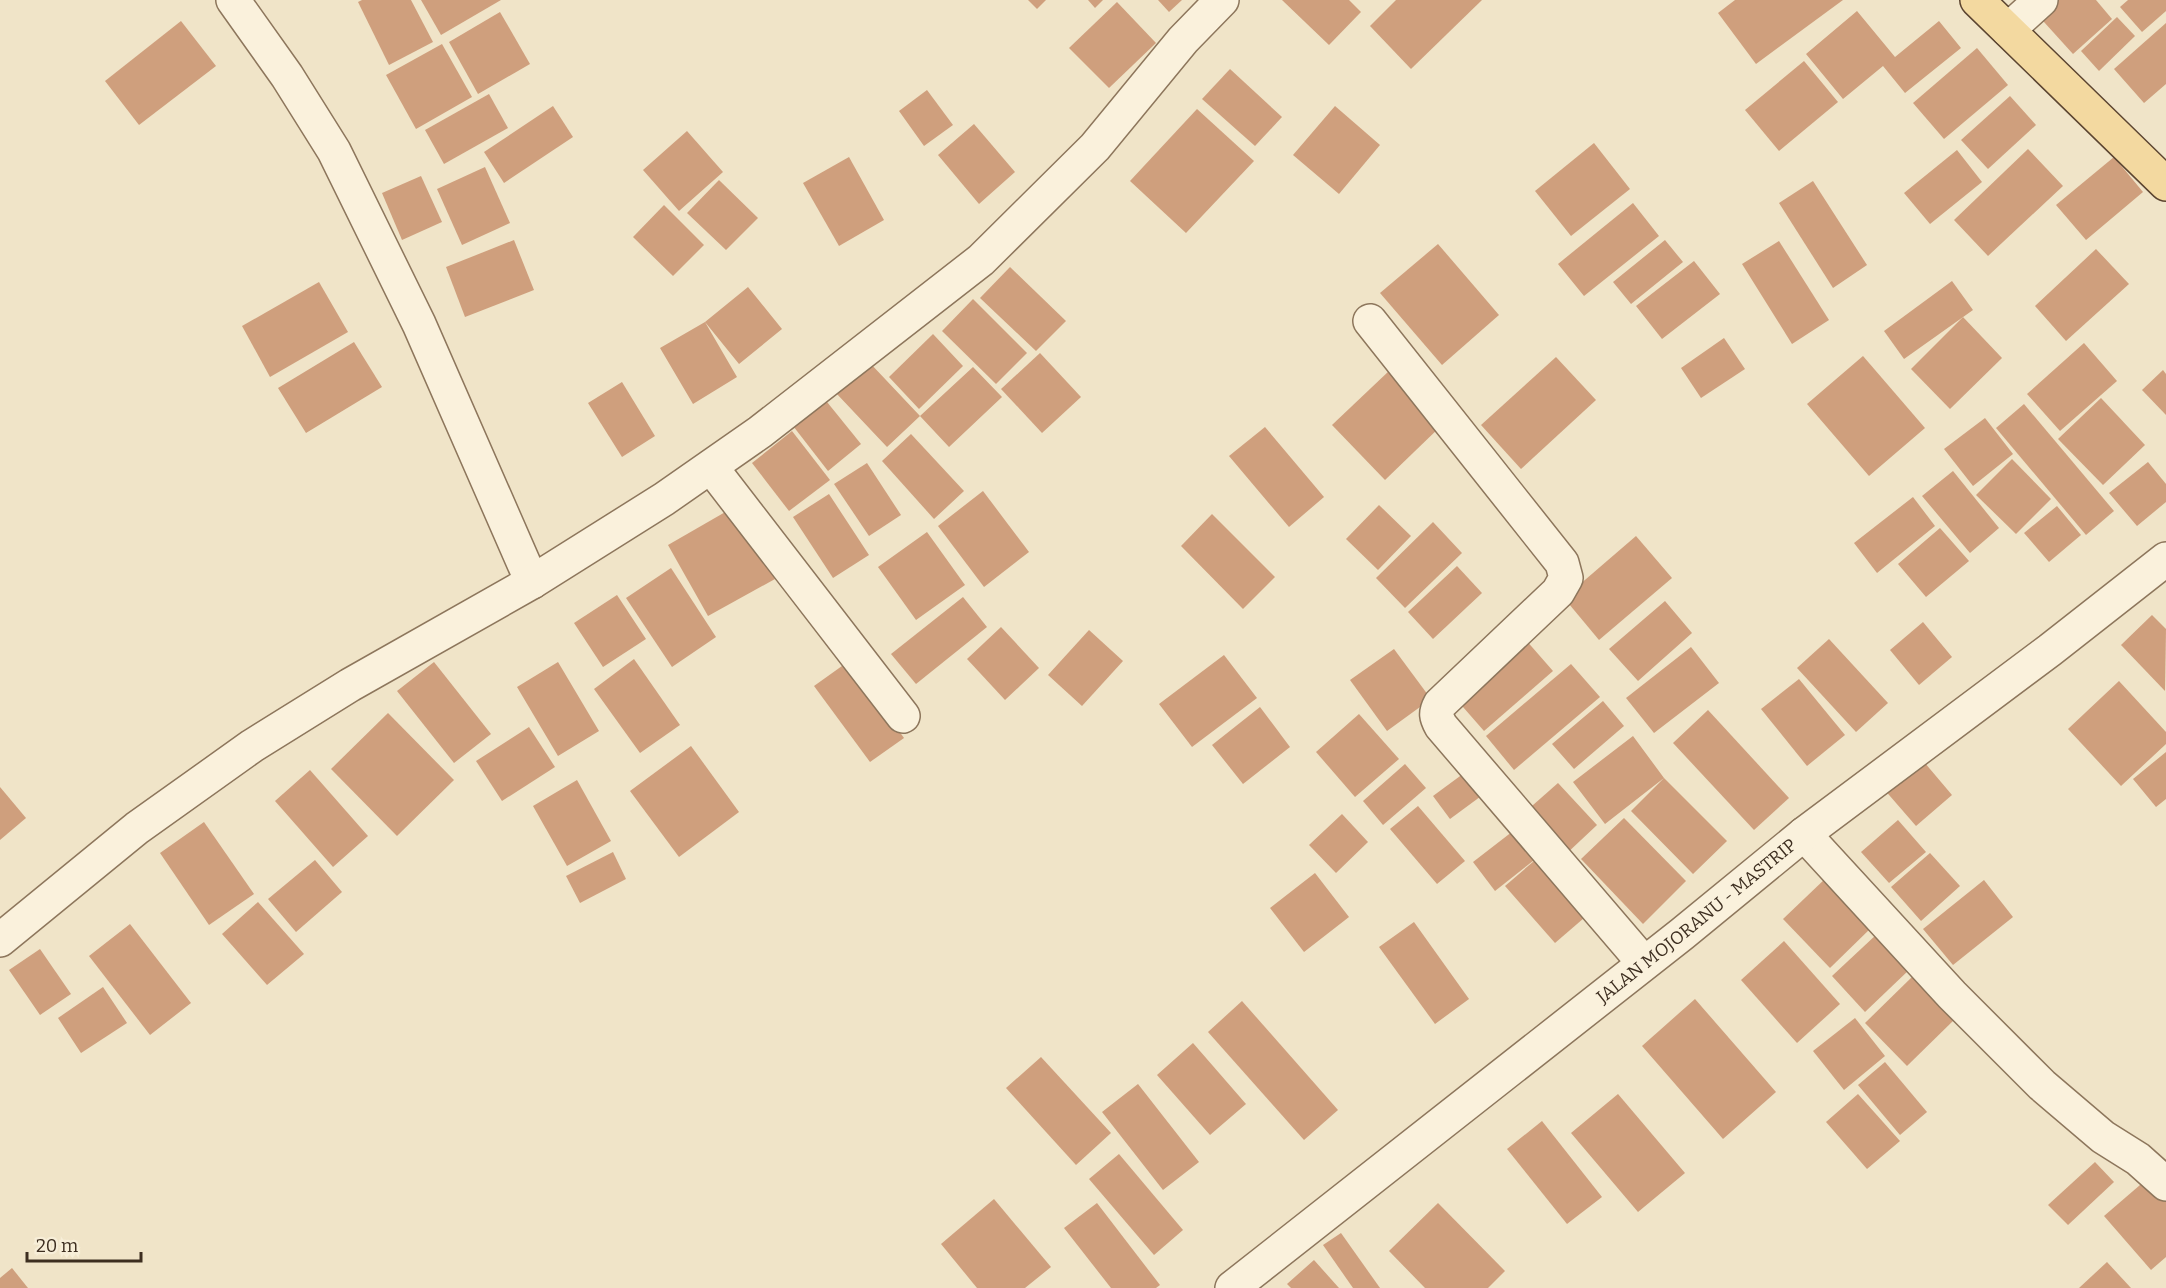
<svg xmlns="http://www.w3.org/2000/svg" width="2166" height="1288" viewBox="0 0 2166 1288" font-family="Bitter,serif">
<rect width="100%" height="100%" fill="#f0e4c8"/>
<g fill="#cf9f7d">
<polygon points="362,0 411,0 433,42 389,65 358,2"/>
<polygon points="421,0 501,0 441,35"/>
<polygon points="1028,0 1046,0 1037,9"/>
<polygon points="1088,0 1103,0 1095,8"/>
<polygon points="1158,0 1182,0 1169,12"/>
<polygon points="1282,0 1349,0 1361,12 1329,45"/>
<polygon points="1396,0 1482,0 1411,69 1370,26"/>
<polygon points="1735,0 1843,0 1756,64 1718,13"/>
<polygon points="2046,0 2096,0 2112,19 2073,54 2034,11"/>
<polygon points="2128,0 2166,0 2166,11 2142,32 2120,7"/>
<polygon points="1117,2 1156,43 1109,88 1069,48"/>
<polygon points="1857,11 1895,57 1939,21 1961,48 1905,93 1883,66 1843,99 1806,54"/>
<polygon points="500,12 530,64 478,94 449,42"/>
<polygon points="2117,17 2135,36 2099,71 2081,51"/>
<polygon points="181,21 216,66 139,125 105,81"/>
<polygon points="2166,23 2166,84 2144,103 2114,69"/>
<polygon points="442,44 472,97 416,129 386,75"/>
<polygon points="1977,48 2008,85 1944,139 1913,103"/>
<polygon points="1804,61 1838,102 1779,151 1745,110"/>
<polygon points="1230,69 1282,117 1255,146 1202,99"/>
<polygon points="927,90 953,125 924,146 899,111"/>
<polygon points="489,94 508,128 444,164 425,130"/>
<polygon points="2010,96 2036,125 1988,169 1961,140"/>
<polygon points="553,106 573,137 504,183 484,152"/>
<polygon points="1335,106 1380,145 1339,194 1293,155"/>
<polygon points="1197,109 1254,161 1186,233 1130,181"/>
<polygon points="974,124 1015,172 979,204 938,155"/>
<polygon points="687,131 723,172 679,211 643,170"/>
<polygon points="1594,143 1630,189 1571,236 1535,191"/>
<polygon points="2028,149 2063,186 1988,256 1954,220"/>
<polygon points="1957,150 1982,182 1930,224 1904,193"/>
<polygon points="849,157 884,220 839,246 803,183"/>
<polygon points="2114,157 2143,192 2086,240 2056,205"/>
<polygon points="485,167 510,223 462,245 437,189"/>
<polygon points="421,176 442,222 402,240 382,193"/>
<polygon points="719,180 758,218 726,250 687,213"/>
<polygon points="1813,181 1867,265 1833,288 1779,203"/>
<polygon points="1633,203 1659,236 1584,296 1558,264"/>
<polygon points="664,205 704,245 673,276 633,237"/>
<polygon points="514,240 534,290 465,317 446,267"/>
<polygon points="1665,240 1683,262 1631,304 1613,282"/>
<polygon points="1779,241 1829,320 1792,344 1742,264"/>
<polygon points="1438,244 1499,315 1442,365 1380,293"/>
<polygon points="2096,249 2129,284 2066,341 2035,306"/>
<polygon points="1694,261 1720,294 1662,339 1636,306"/>
<polygon points="1010,267 1066,321 1036,351 980,298"/>
<polygon points="1952,281 1973,310 1904,359 1884,331"/>
<polygon points="319,282 348,332 270,377 242,326"/>
<polygon points="748,287 782,329 739,364 705,322 737,377 693,404 660,348 705,322"/>
<polygon points="973,299 1027,353 996,384 942,331"/>
<polygon points="1963,317 2002,358 1950,409 1911,369"/>
<polygon points="933,334 963,366 919,409 889,377"/>
<polygon points="1724,338 1745,369 1701,398 1681,368"/>
<polygon points="354,342 382,387 306,433 278,388"/>
<polygon points="2084,343 2117,381 2060,431 2027,394"/>
<polygon points="1040,353 1081,397 1042,433 1001,389"/>
<polygon points="1863,356 1925,428 1869,476 1807,404"/>
<polygon points="1556,357 1596,400 1521,469 1481,425"/>
<polygon points="869,362 920,416 973,367 1002,397 949,447 920,416 887,447 836,393"/>
<polygon points="1390,370 1442,425 1385,480 1332,425"/>
<polygon points="2163,370 2166,374 2166,415 2142,390"/>
<polygon points="622,382 655,436 622,457 588,403"/>
<polygon points="823,397 861,444 828,471 790,422"/>
<polygon points="2101,398 2145,445 2103,485 2058,439"/>
<polygon points="2024,404 2114,511 2086,535 1996,428"/>
<polygon points="1985,418 2013,454 1973,486 1944,449"/>
<polygon points="1265,427 1324,497 1289,527 1229,456"/>
<polygon points="792,431 830,480 789,511 752,463"/>
<polygon points="911,434 964,491 934,519 882,461"/>
<polygon points="2012,459 2051,499 2016,534 1976,495"/>
<polygon points="2148,462 2166,484 2166,502 2137,526 2109,493"/>
<polygon points="867,463 901,515 869,536 834,484"/>
<polygon points="1953,471 1999,528 1970,553 1922,496"/>
<polygon points="983,491 1029,552 984,587 938,526"/>
<polygon points="829,494 869,555 833,578 793,517"/>
<polygon points="1913,497 1935,526 1877,573 1854,543"/>
<polygon points="1379,505 1411,536 1378,570 1346,539"/>
<polygon points="2057,506 2081,535 2049,562 2024,533"/>
<polygon points="734,507 775,579 708,616 668,545"/>
<polygon points="1212,514 1275,577 1243,609 1181,546"/>
<polygon points="1433,522 1462,553 1405,608 1376,578"/>
<polygon points="1940,528 1969,561 1926,597 1898,564"/>
<polygon points="927,532 965,585 916,620 878,567"/>
<polygon points="1636,536 1672,578 1599,640 1564,598"/>
<polygon points="1457,566 1482,593 1433,639 1408,612"/>
<polygon points="671,568 716,637 672,667 626,598"/>
<polygon points="617,595 646,639 603,667 574,623"/>
<polygon points="963,597 987,627 916,684 891,654"/>
<polygon points="1665,601 1692,633 1638,681 1609,649"/>
<polygon points="2152,615 2166,629 2165,691 2121,645"/>
<polygon points="1923,622 1952,657 1919,685 1890,650"/>
<polygon points="1001,627 1039,668 1005,700 967,659"/>
<polygon points="1089,630 1123,661 1082,706 1048,675"/>
<polygon points="1525,639 1553,671 1484,731 1456,699"/>
<polygon points="1829,639 1888,703 1856,732 1797,668"/>
<polygon points="1691,647 1719,683 1654,733 1626,698"/>
<polygon points="1394,649 1431,699 1387,731 1350,680"/>
<polygon points="1224,655 1257,698 1192,747 1159,704"/>
<polygon points="634,659 680,725 640,753 594,689"/>
<polygon points="849,661 904,738 870,762 814,686"/>
<polygon points="434,662 491,734 454,763 397,691"/>
<polygon points="558,662 599,731 558,756 517,687"/>
<polygon points="1571,664 1600,697 1514,770 1486,736"/>
<polygon points="1799,679 1845,735 1807,766 1761,709"/>
<polygon points="2119,681 2166,732 2166,744 2121,786 2068,729"/>
<polygon points="1603,701 1624,726 1574,769 1552,744"/>
<polygon points="1260,707 1290,747 1243,784 1212,745"/>
<polygon points="1708,710 1789,798 1754,830 1673,743"/>
<polygon points="388,713 454,780 397,836 331,769"/>
<polygon points="1359,714 1399,759 1355,797 1316,752"/>
<polygon points="529,727 555,767 502,801 476,761"/>
<polygon points="1633,736 1664,778 1727,841 1693,874 1631,811 1664,778 1605,824 1573,782"/>
<polygon points="691,746 739,812 679,857 630,791"/>
<polygon points="2166,752 2166,799 2156,807 2133,779"/>
<polygon points="1919,756 1952,795 1916,826 1883,788"/>
<polygon points="1405,764 1426,788 1383,825 1363,801"/>
<polygon points="1471,768 1488,791 1450,819 1433,796"/>
<polygon points="310,770 368,836 333,867 275,801"/>
<polygon points="577,780 611,841 567,866 533,806"/>
<polygon points="1558,783 1597,825 1564,856 1524,813"/>
<polygon points="0,787 26,818 0,840"/>
<polygon points="1418,806 1465,861 1437,884 1390,829"/>
<polygon points="1342,814 1368,842 1336,873 1309,845"/>
<polygon points="1624,818 1686,881 1643,924 1581,859"/>
<polygon points="1898,820 1926,852 1889,883 1861,852"/>
<polygon points="204,822 254,894 209,925 160,853"/>
<polygon points="1517,828 1538,857 1495,891 1473,862"/>
<polygon points="613,852 626,879 580,903 566,876"/>
<polygon points="1930,853 1960,886 1921,921 1891,887"/>
<polygon points="315,860 342,892 296,932 268,899"/>
<polygon points="1534,861 1584,918 1555,943 1505,886"/>
<polygon points="1315,873 1349,917 1304,952 1270,908"/>
<polygon points="1827,877 1873,926 1830,968 1783,919"/>
<polygon points="1984,880 2013,917 1953,965 1923,929"/>
<polygon points="258,902 304,954 267,985 222,934"/>
<polygon points="1414,922 1469,999 1435,1024 1379,947"/>
<polygon points="130,924 191,1003 150,1035 89,956"/>
<polygon points="1877,934 1910,969 1865,1012 1832,976"/>
<polygon points="1784,941 1840,1004 1797,1043 1741,980"/>
<polygon points="40,949 71,994 40,1015 9,970"/>
<polygon points="1913,976 1956,1018 1907,1066 1865,1023"/>
<polygon points="103,987 127,1023 81,1053 58,1018"/>
<polygon points="1695,999 1776,1092 1723,1139 1642,1046"/>
<polygon points="1242,1001 1338,1110 1304,1140 1208,1032"/>
<polygon points="1855,1018 1885,1056 1844,1090 1813,1051"/>
<polygon points="1193,1043 1246,1104 1210,1135 1157,1075"/>
<polygon points="1041,1057 1111,1133 1076,1165 1006,1088"/>
<polygon points="1885,1062 1927,1112 1900,1135 1858,1085"/>
<polygon points="1138,1084 1199,1162 1163,1190 1102,1112"/>
<polygon points="1618,1094 1685,1173 1638,1212 1571,1133"/>
<polygon points="1858,1094 1900,1141 1867,1169 1826,1122"/>
<polygon points="1542,1121 1602,1197 1567,1224 1507,1149"/>
<polygon points="1119,1154 1183,1230 1154,1255 1089,1179"/>
<polygon points="2095,1162 2114,1182 2068,1225 2048,1205"/>
<polygon points="2147,1179 2166,1201 2166,1257 2151,1270 2104,1216"/>
<polygon points="994,1199 1051,1267 1025,1288 977,1288 941,1244"/>
<polygon points="1097,1203 1160,1285 1156,1288 1111,1288 1064,1228"/>
<polygon points="1438,1203 1505,1271 1488,1288 1425,1288 1389,1251"/>
<polygon points="1341,1233 1380,1288 1353,1288 1323,1245"/>
<polygon points="1314,1260 1339,1288 1291,1288 1287,1284"/>
<polygon points="2107,1262 2131,1288 2079,1288"/>
<polygon points="12,1268 28,1288 0,1288 0,1278"/>
</g>
<g fill="none" stroke-linecap="round" stroke-linejoin="round">
<g stroke="#8d765c" stroke-width="36">
<g id="minor">
<polyline points="233,0 287,76 334,151 419,324 532,582"/>
<polyline points="2008,30 2041,0"/>
<path d="M1370 321 1562 563 1566 578 1558 592 1440 704C1435 713 1436 717 1441 726L1644 963"/>
<polyline points="711,467 903,716"/>
<polyline points="1804,834 1952,995 2042,1085 2103,1137 2138,1159 2166,1184"/>
<polyline points="0,940 137,828 252,746 350,685 532,582 664,499 760,432 981,260 1095,147 1183,40 1222,0"/>
<path id="s1" d="M1232 1288 1682 934 1804 834 2050 650 2166 559"/>
</g>
</g>
<g stroke="#5b4430" stroke-width="36">
<polyline id="major" points="1977,0 2166,184"/>
</g>
<use href="#minor" stroke="#faf1dc" stroke-width="33"/>
<use href="#major" stroke="#f3d9a0" stroke-width="33"/>
</g>
<g text-anchor="middle" stroke-width="6" stroke-linejoin="round" paint-order="stroke">
<g font-size="18" fill="#3d2e20" stroke="#f7eed8">
<text dy="6" stroke="none"><textPath href="#s1" startOffset="592">JALAN MOJORANU - MASTRIP</textPath></text>
</g>
</g>
<path d="M27 1252v9h114v-9" fill="none" stroke="#3d2e20" stroke-width="3"/>
<text x="36" y="1252" font-size="18" fill="#3d2e20" stroke="#f7eed8" stroke-width="4.5" paint-order="stroke">20 m</text>
</svg>
